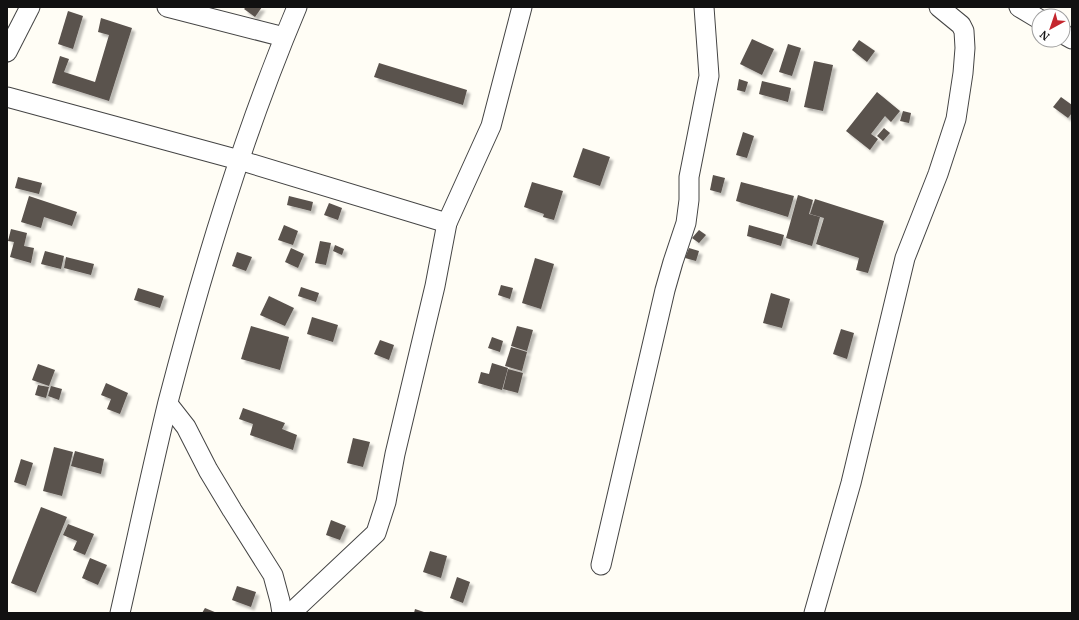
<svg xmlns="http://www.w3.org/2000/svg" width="1079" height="620" viewBox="0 0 1079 620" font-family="'PT Serif',serif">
<defs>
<filter id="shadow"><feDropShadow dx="3.5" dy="3.5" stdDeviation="1" flood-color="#0004"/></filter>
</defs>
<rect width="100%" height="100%" fill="#fffdf5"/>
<g fill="#5a524d" filter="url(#shadow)">
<polygon points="246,7 262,7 255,17 244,9"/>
<polygon points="68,11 83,16 73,49 58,44"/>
<polygon points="101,18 132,28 109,101 52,83 60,56 69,59 64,72 95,82 109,35 98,32"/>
<polygon points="752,39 774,49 762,75 740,64"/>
<polygon points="859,40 875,51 867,62 852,50"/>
<polygon points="788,44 801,48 792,76 779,72"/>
<polygon points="814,61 833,65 823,111 804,107"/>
<polygon points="379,63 467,90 463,105 374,77"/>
<polygon points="739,79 748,82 745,92 737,90"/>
<polygon points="762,81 791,88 788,102 759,94"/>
<polygon points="877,92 900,111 891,122 885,116 871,134 878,139 870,150 846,131"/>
<polygon points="1061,97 1072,105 1072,113 1068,118 1053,107"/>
<polygon points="903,111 911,113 909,123 900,121"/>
<polygon points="884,128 890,133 883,141 877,136"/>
<polygon points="743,132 754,136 747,158 736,155"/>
<polygon points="583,148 610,157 600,186 573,177"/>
<polygon points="713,175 725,178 721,193 710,190"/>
<polygon points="18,177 42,183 39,194 15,188"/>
<polygon points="532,182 563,191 554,220 543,217 544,214 524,207"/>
<polygon points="741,182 794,196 788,217 736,201"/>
<polygon points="798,195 813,200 809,214 820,217 812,246 786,238"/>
<polygon points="29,196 77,212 72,226 44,217 41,228 21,222"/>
<polygon points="289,196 313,202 311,211 287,205"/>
<polygon points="815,199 884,221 868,273 856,270 859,258 816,244 824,218 810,214"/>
<polygon points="329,203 342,208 338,220 324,215"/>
<polygon points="284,225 298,231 293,245 278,240"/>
<polygon points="749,225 784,235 781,246 747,236"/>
<polygon points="11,229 27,233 24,246 34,248 31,263 10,257 14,242 8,241"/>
<polygon points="699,230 706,235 699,243 692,238"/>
<polygon points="320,241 331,243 326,265 315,263"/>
<polygon points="335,245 344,249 342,255 333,251"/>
<polygon points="291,248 304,254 298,268 285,262"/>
<polygon points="689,248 699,251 696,261 685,258"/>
<polygon points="45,251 64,256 61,269 41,264"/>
<polygon points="237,252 252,257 246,271 232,266"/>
<polygon points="66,257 94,264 91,275 64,268"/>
<polygon points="535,258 554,264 541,309 522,303"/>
<polygon points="501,285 513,288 510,299 498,295"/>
<polygon points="301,287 319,293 316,302 298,296"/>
<polygon points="138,288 164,296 160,308 134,300"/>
<polygon points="771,293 790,299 782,328 763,323"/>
<polygon points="269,296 294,308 285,326 260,315"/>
<polygon points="312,317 338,325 333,342 307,334"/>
<polygon points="251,326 289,337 280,370 241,359"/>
<polygon points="517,326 533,330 527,351 511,346"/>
<polygon points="841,329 854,333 847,359 833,354"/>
<polygon points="492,337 503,341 500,352 488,348"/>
<polygon points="380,340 394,345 389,360 374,354"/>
<polygon points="511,347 527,352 522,371 505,366"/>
<polygon points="492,363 508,368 502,390 478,383 481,372 489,374"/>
<polygon points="38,364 55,370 49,386 32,380"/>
<polygon points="508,369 523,373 518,393 503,389"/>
<polygon points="106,383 128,393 120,414 107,409 111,399 101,395"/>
<polygon points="38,385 49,387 46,398 35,395"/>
<polygon points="51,386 62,389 59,400 48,396"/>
<polygon points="243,408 285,423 282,429 297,435 293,450 250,435 253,424 239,419"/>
<polygon points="353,438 370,442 363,467 347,463"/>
<polygon points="54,447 73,452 62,496 43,491"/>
<polygon points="75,451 104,459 101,474 71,466"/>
<polygon points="21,459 33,463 26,486 14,482"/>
<polygon points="41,507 67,517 36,593 11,583"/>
<polygon points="331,520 346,526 340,540 326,535"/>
<polygon points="68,524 94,534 85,555 73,550 77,541 63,535"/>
<polygon points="430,551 447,556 441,578 423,572"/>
<polygon points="90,558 107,565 98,585 82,578"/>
<polygon points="457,577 470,582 463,603 450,598"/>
<polygon points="237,586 256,592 251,607 232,600"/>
<polygon points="205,608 217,613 202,613"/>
<polygon points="415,609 427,613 414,613"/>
</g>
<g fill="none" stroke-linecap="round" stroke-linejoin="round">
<g stroke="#444" stroke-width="21">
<g id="minor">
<polyline points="167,7 284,37"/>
<polyline points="1019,7 1039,19"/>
<polyline points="1063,34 1072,39"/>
<polyline points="7,52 30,7"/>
<polyline points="7,97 239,160 447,223"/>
<polyline points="168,404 186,427 208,470 232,510 273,575 280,601 282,613"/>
<polyline points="601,565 665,290 673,262 686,223 689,200 689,177 709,76 704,7"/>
<path d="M120 613C136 543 151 472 168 402 203 268 243 135 297 7"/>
<polyline points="291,613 376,533 386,502 395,454 435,286 447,223 491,126 522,7"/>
<polyline points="814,613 851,483 905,258 938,174 956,119 963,73 965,48 964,31 961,25 939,7"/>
</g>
</g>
<use href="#minor" stroke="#fff" stroke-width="19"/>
</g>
<rect width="1079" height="620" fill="none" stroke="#111111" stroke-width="16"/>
<g transform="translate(1051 28) rotate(220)"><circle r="19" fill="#ffffff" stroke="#a0a0a0"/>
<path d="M0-3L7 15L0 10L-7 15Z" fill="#c4262e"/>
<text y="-6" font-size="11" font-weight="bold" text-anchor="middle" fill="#111111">N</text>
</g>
</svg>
